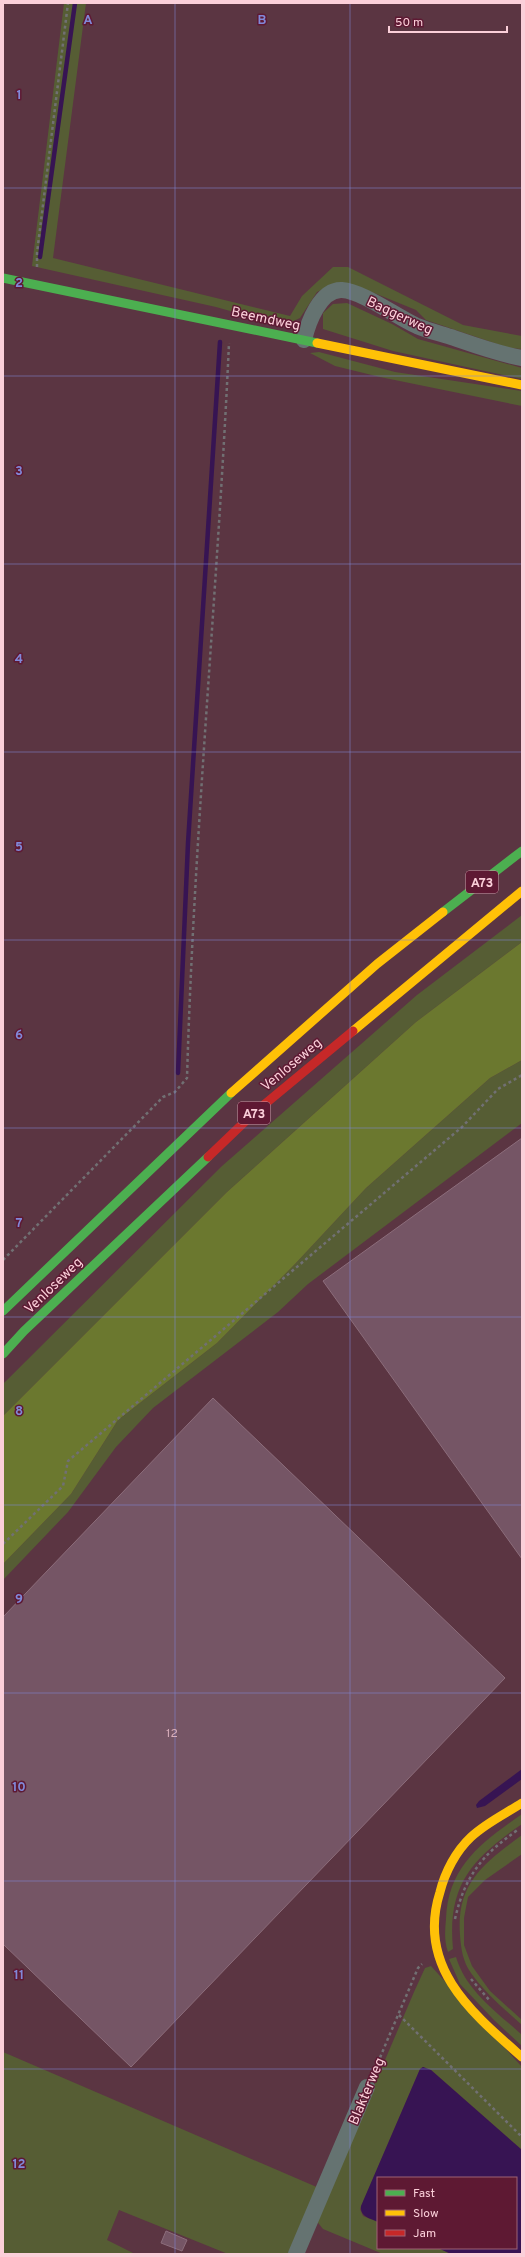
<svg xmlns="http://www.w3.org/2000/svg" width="525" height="2257" viewBox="0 0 525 2257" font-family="Overpass,sans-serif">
<rect width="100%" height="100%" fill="#5b3542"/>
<g fill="#565d34">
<polygon points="64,3 86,3 53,258 290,316 302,296 333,267 348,267 463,325 522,336 522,349 509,348 426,320 416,310 357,286 332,285 317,292 300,318 283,326 216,307 32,266"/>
<polygon points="347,303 392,324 418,339 522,368 522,379 393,351 323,329 323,313 333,304"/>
<polygon points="319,352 395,372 522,391 522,406 380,377 335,366 310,353"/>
<polygon points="522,915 522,942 416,1022 227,1192 3,1416 3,1384 222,1166 417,995"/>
<polygon points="522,1060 522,1123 308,1284 278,1312 153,1408 116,1447 68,1512 3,1580 3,1564 71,1494 118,1420 217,1343 295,1264 366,1188 490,1078"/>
<path d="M522 1814V1824C472 1859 447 1885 453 1949L448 1952C444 1941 445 1930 446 1919 448 1866 482 1842 522 1814Z"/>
<path d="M522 1835V1854L485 1880 468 1897 464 1918V1945L472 1966 490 1991 522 2020V2025C504 2009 485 1993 471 1973 463 1962 461 1949 460 1935 456 1883 484 1863 522 1835Z"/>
<path d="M456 1957C466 1991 497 2012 522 2035V2046L494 2020 460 1984 449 1959Z"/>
<polygon points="431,1966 522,2067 522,2150 431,2070 423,2067 420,2069 360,2209 363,2216 378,2222 378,2248 438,2248 451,2254 383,2254 323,2229 315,2219 339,2168 414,1992 425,1968"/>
<polygon points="3,2052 319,2188 290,2254 228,2254 119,2210 107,2240 135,2254 3,2254"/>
</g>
<polygon fill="#6b782f" points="522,942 522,1060 490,1078 366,1188 295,1264 217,1343 118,1420 71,1494 3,1564 3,1416 227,1192 416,1022"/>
<g fill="#371453">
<polygon points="522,1769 522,1779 485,1806 477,1808 476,1805 479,1801"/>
<path d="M423 2067 431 2070 522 2150V2254H451L438 2248H516V2178H378V2222C369 2218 360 2217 361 2206L420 2069Z"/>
</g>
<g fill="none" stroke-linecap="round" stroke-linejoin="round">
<g stroke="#371453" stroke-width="4.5">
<polyline points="40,257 75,3"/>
<polyline points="178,1073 188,843 220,342"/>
</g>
</g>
<g fill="#755565" stroke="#8c6d7b">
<polygon points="522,1138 522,1559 323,1281"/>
<polygon points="213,1398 505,1678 131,2067 3,1944 3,1617"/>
<polygon points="166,2231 187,2240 182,2251 161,2243"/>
</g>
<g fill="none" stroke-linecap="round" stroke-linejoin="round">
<g stroke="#717073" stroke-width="2.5" stroke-dasharray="3 3" stroke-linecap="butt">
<polyline points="37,267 37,253 68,3"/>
<path d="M3 1260 163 1097 175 1092 187 1078C194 833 218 588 229 343"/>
<polyline points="3,1544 63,1486 68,1461 462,1127 498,1089 522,1075"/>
<path d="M455 1919C465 1875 483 1854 519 1829"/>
<polyline points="471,1979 490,2001"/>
<polyline points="399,2015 522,2137"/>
<polyline points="373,2074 418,1968 422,1964"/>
</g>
<g stroke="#657371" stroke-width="16">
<path d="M304 340C308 323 320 289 342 290 362 291 397 317 417 326 429 331 442 334 454 338 477 346 499 354 522 358"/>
<polyline points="296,2254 367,2087"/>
</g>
<g stroke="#4caf50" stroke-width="9">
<polyline points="3,278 317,343"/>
<polyline points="443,912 522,851"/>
<polyline points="3,1311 231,1093"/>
<polyline points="3,1354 24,1331 208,1157"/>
</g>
<g stroke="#ffc107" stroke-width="9">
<polyline points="317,343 522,385"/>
<polyline points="353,1031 522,891"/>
<polyline points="231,1093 377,964 443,912"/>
<path d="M522 1803C505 1814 486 1823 471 1837 456 1851 445 1872 440 1892 416 1967 472 2013 522 2057"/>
</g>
<polyline stroke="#c62828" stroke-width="9" points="208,1157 254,1113 353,1031"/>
</g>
<path fill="none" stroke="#8188d8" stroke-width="1" stroke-opacity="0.55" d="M175 3V2254M350 3V2254M3 188H522M3 376H522M3 564H522M3 752H522M3 940H522M3 1128H522M3 1317H522M3 1505H522M3 1693H522M3 1881H522M3 2069H522"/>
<g text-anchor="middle" stroke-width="3" stroke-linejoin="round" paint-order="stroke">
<g font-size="12" fill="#dab0bc">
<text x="172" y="1737">12</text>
</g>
<g fill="#5e1933" stroke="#cc98a7" stroke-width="1">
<rect x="466" y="871" width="32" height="22" rx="3"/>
<rect x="238" y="1102" width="32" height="22" rx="3"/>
</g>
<g font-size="13" font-weight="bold" fill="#fbcfd9">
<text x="482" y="887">A73</text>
<text x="254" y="1118">A73</text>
</g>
<g font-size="14" fill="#fbcfd9" stroke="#5e1933">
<text transform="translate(400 315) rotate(25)" y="5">Baggerweg</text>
<text transform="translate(266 318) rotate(12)" y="5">Beemdweg</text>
<text transform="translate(291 1064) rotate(-40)" y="5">Venloseweg</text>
<text transform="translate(53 1285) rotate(-44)" y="5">Venloseweg</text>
<text transform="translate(366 2091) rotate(-67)" y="5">Blakterweg</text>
</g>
</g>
<g font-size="13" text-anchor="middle" font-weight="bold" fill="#8188d8" stroke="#5e1933" stroke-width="3" stroke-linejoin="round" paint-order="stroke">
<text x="88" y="24">A</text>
<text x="262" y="24">B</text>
<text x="19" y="99">1</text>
<text x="19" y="287">2</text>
<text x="19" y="475">3</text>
<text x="19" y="663">4</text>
<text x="19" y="851">5</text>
<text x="19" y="1039">6</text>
<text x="19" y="1227">7</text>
<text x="19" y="1415">8</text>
<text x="19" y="1603">9</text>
<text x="19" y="1791">10</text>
<text x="19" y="1979">11</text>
<text x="19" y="2168">12</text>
</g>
<rect width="525" height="2257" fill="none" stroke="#fbcfd9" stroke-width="8"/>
<rect x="377" y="2177" width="140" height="72" fill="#5e1933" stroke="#9d6275"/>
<rect x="385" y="2190" width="20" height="6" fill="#4caf50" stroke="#9d6275"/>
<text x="413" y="2197" font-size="12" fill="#fbcfd9">Fast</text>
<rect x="385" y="2210" width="20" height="6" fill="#ffc107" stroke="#9d6275"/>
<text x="413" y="2217" font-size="12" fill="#fbcfd9">Slow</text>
<rect x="385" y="2230" width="20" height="6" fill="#c62828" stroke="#9d6275"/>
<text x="413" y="2237" font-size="12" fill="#fbcfd9">Jam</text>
<path d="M389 26v6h118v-6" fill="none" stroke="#fbcfd9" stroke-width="2"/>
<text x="395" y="26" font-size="12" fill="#fbcfd9" stroke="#5e1933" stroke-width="3" paint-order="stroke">50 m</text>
</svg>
